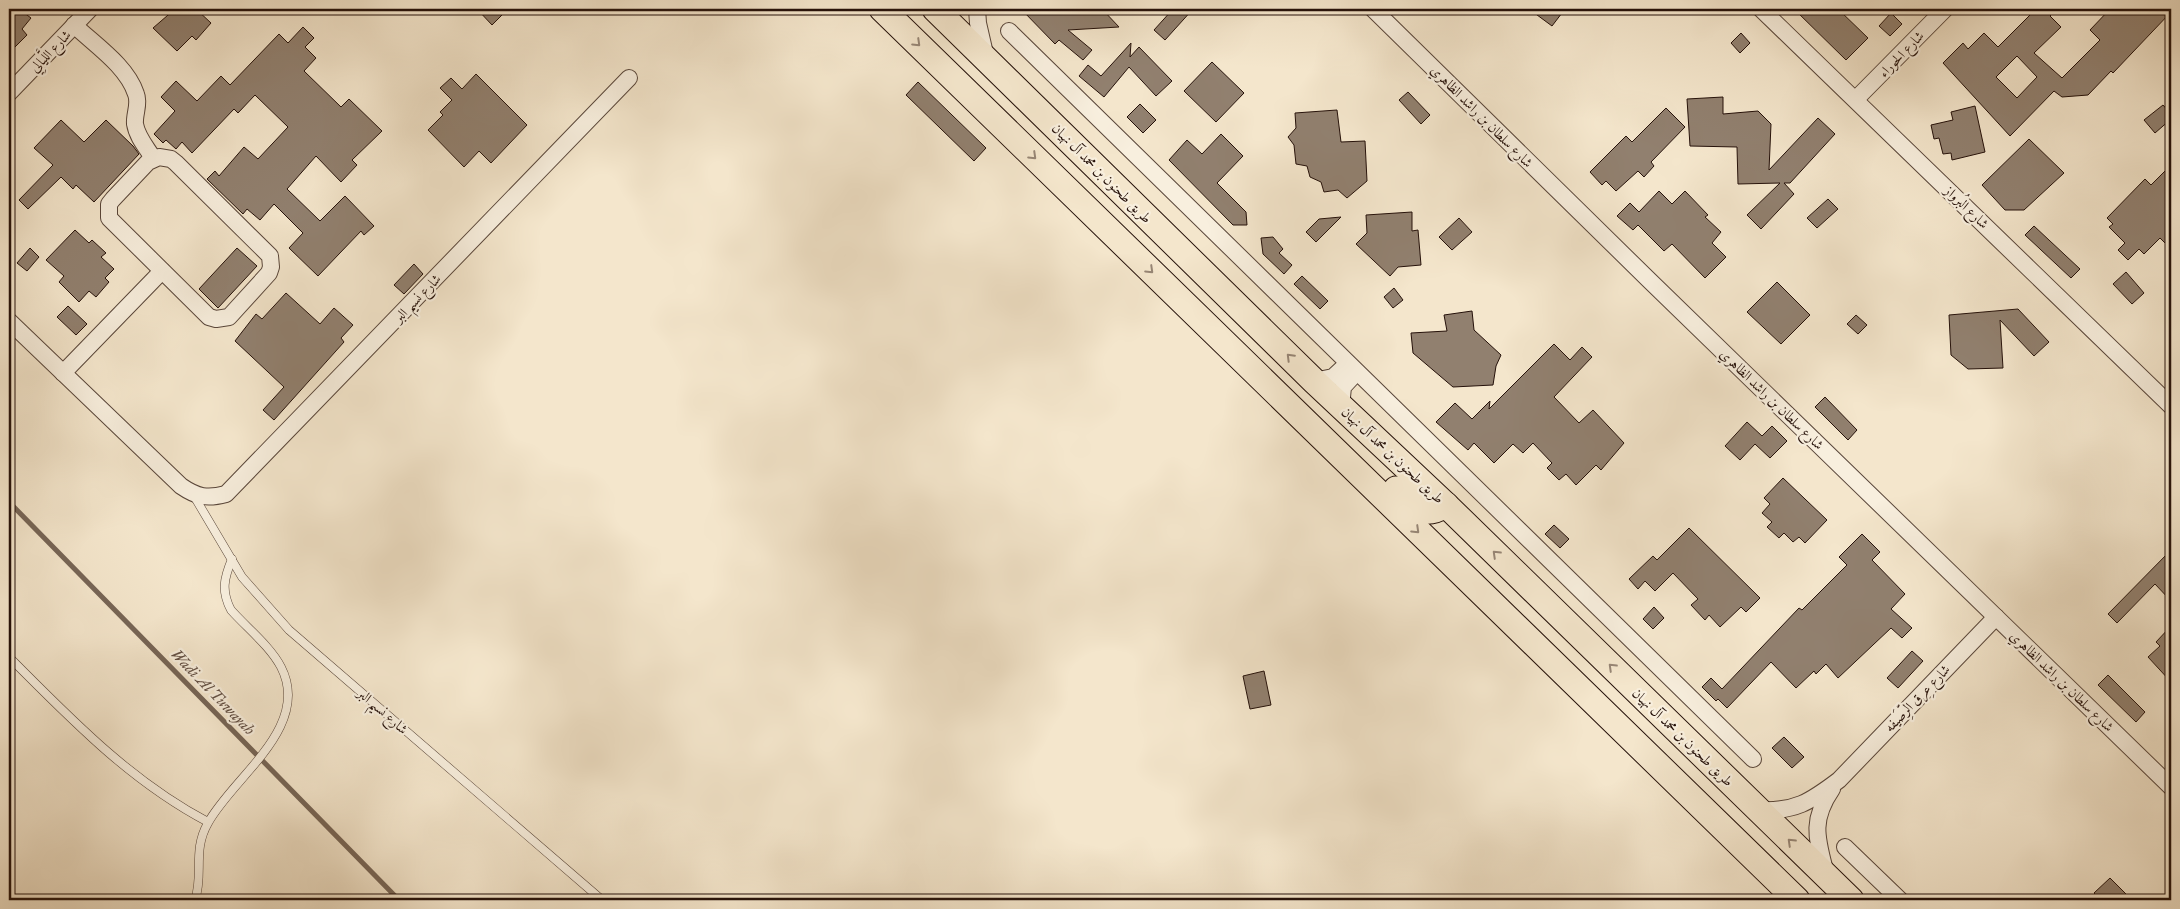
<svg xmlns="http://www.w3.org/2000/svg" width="2180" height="909" viewBox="0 0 2180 909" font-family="'IM FELL Great Primer',Amiri,serif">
<rect width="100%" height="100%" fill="#f4e6cc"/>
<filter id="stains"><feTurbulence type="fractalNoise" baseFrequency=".004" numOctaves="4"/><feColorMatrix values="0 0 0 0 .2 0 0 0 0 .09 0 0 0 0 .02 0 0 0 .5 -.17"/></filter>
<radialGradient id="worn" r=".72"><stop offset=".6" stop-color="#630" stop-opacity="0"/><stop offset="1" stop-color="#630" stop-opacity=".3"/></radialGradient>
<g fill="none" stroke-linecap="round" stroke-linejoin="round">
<polyline stroke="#776657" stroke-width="5" points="9,502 399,900"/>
</g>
<g fill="#91806f" stroke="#25110a" fill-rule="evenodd">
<polygon points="19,9 31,18 22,29 27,35 9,53 9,13 12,17"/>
<polygon points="175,9 196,9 211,23 196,40 192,36 177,51 153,28"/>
<polygon points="477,9 508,9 492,25"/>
<polygon points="1021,9 1102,9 1119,27 1068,30 1092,50 1083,60 1059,40 1055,44"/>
<polygon points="1173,9 1193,9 1165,40 1154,30"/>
<polygon points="1529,9 1565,9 1552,26"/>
<polygon points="1794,9 1838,9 1868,38 1846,60"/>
<path d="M2036 9H2057L2050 16 2061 27 2034 53 2062 78 2100 40 2090 30 2110 9H2171V12L2113 73 2111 71 2088 95 2062 97 2054 91 2010 136 1943 63 1963 43 1968 49 1984 33 1998 47ZM2017 56 2037 77 2017 98 1996 77Z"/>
<polygon points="1891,13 1902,24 1890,36 1879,26"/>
<polygon points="303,27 314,38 305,47 316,58 304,71 341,107 349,99 382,131 352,160 357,165 341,182 316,156 287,189 320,221 345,196 374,226 364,235 361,231 318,276 289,248 303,233 274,204 260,220 247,209 243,214 207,179 215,171 219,176 244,147 258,159 288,127 255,95 238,113 234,109 192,153 182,142 176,149 166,140 163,143 154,134 175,111 161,97 176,81 197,101 221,76 230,85 279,34 288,43"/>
<polygon points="1741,33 1750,43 1740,53 1731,43"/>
<polygon points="1131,43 1130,57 1139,47 1172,81 1156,96 1129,67 1104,97 1079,76 1088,65 1101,76"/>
<polygon points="1212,62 1244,93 1216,122 1184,91"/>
<polygon points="476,74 527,125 491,163 479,151 464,167 428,130 443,115 440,112 452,100 440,88 451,78 462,89"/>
<polygon points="918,82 986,148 974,161 906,95"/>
<polygon points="1408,92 1430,115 1421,124 1399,100"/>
<polygon points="1723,97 1723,114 1758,111 1771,124 1769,170 1818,118 1835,134 1790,183 1784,183 1794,194 1761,229 1747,215 1780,183 1738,184 1737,147 1690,146 1687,99"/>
<polygon points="1140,104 1156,120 1143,133 1127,117"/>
<polygon points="2163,105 2171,114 2171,119 2155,133 2144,120"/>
<polygon points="1975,106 1985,152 1952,160 1951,153 1943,154 1939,138 1934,139 1931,125 1953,120 1951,112"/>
<polygon points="1666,108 1685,127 1651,162 1654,166 1644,177 1638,171 1616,191 1606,181 1602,185 1590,172 1626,136 1632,142"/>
<polygon points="1337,110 1341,142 1365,141 1367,181 1347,198 1338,190 1324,192 1321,182 1310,177 1307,166 1296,164 1294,145 1288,137 1296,128 1295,113"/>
<polygon points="61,120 84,142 106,120 133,146 139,154 94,202 76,185 73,189 61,177 28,209 19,200 53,165 34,148"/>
<polygon points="1221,134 1243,156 1217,183 1246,212 1247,225 1233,225 1169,160 1187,140 1202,154"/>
<polygon points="2029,139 2064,173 2024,210 2005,210 1982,185"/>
<polygon points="2171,165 2171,249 2160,238 2144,254 2139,249 2128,260 2118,250 2125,243 2109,227 2113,224 2107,218 2145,179 2151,185"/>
<polygon points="1659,191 1672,204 1685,191 1708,215 1705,217 1721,232 1712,243 1726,257 1705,278 1672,244 1664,251 1638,225 1633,230 1617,216 1630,203 1639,212"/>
<polygon points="1828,199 1838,209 1817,228 1807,218"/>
<polygon points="1412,212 1412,231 1418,230 1421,265 1398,267 1390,276 1356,244 1367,233 1366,215"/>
<polygon points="1341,217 1316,242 1306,232 1319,219"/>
<polygon points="1459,218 1472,232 1452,250 1439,237"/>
<polygon points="2034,226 2080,269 2071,278 2025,235"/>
<polygon points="75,230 89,243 92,240 106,253 101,257 114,269 105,278 109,282 96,297 89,291 79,302 59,282 64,276 46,260"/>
<polygon points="1273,237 1283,249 1279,253 1292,265 1284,274 1263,254 1261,238"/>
<polygon points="30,248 39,257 27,271 17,263"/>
<polygon points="237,248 257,266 218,308 199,289"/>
<polygon points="414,264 423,274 404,294 394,285"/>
<polygon points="2126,272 2144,293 2132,304 2113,284"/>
<polygon points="1302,276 1328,301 1320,309 1294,284"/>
<polygon points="1777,282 1810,315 1781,344 1747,312"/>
<polygon points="1394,288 1403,300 1393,308 1384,297"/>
<polygon points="286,293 320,324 334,308 353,325 341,338 344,342 274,420 263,410 284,387 235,341 256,314 262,319"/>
<polygon points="68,306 87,324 76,335 57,317"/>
<polygon points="2018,309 2049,342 2034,356 2000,320 2003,368 1968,369 1951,355 1949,315"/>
<polygon points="1472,311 1474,330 1501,355 1496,366 1493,385 1453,387 1413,353 1411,333 1447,331 1444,315"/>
<polygon points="1856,315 1867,325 1858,334 1847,324"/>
<polygon points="1554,344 1570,360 1582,347 1592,357 1554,397 1579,423 1593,410 1624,443 1601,470 1596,465 1576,485 1566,474 1559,480 1547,468 1552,463 1533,443 1523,453 1513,444 1494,463 1474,443 1468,450 1436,422 1455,403 1472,419 1490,401 1489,409"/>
<polygon points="1825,397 1857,430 1848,440 1815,407"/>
<polygon points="1747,422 1762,436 1772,426 1787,441 1770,458 1755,444 1740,460 1725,446"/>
<polygon points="1783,478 1827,520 1805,543 1799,537 1793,542 1784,533 1779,538 1767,527 1772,522 1762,513 1770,504 1764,498"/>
<polygon points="1554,525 1569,539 1560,548 1545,534"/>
<polygon points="1689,528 1760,598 1746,612 1741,607 1720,627 1709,615 1705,620 1691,605 1698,599 1673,573 1655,591 1645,581 1638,589 1629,579 1653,556 1657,560"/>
<polygon points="1862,534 1880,552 1872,560 1905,594 1891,609 1912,628 1902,638 1891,628 1838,678 1826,664 1816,674 1814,671 1796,688 1771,662 1727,708 1718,699 1716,701 1702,687 1711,678 1722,689 1799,608 1802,610 1847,565 1839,557"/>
<polygon points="2171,550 2171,601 2155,584 2117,623 2108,614"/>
<polygon points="1654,607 1664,618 1653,629 1643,619"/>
<polygon points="2171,626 2171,682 2148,657 2160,646 2156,642"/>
<polygon points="1912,651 1923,661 1898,688 1887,678"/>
<polygon points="1264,671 1271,705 1250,709 1243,676"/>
<polygon points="2108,675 2145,712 2136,722 2098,685"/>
<polygon points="1784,737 1804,757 1792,768 1772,748"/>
<polygon points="2110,878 2132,900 2101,900 2094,893"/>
</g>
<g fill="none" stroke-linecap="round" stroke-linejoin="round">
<g stroke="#59463a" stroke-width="9">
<g id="service">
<polyline points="194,496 242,577 289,630 602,900"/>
<path d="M9 657C71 719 130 781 208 822"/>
<path d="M195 900C204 873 192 851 208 823 233 777 312 727 281 667 270 646 247 628 231 610 221 591 224 578 232 559"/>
</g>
</g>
<g stroke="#59463a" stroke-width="18">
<g id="minor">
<polyline points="977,9 978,23 986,58"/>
<polyline points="1373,9 1649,280 2171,787"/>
<polyline points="1761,9 2171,406"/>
<path d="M74 25C95 45 127 66 136 94 140 104 134 114 135 124 137 137 147 148 153 158"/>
<polyline points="1009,31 1753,759"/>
<polyline points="9,93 90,9"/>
<polyline points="1856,99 1945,9"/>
<polygon points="159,157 171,159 176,163 270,256 271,267 269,273 229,317 216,319 209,317 109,218 109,204 113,199 148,162"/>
<path d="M9 321 181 486C197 497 207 499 226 494L629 78"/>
<polyline points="63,373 162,271"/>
<polyline points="1314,381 1333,377 1347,364"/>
<polyline points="1341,407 1343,387 1356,373"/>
<path d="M1758 810C1795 812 1810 802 1839 780L1996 617"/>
<polyline points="1845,847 1900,900"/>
<path d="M1826 874C1817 839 1810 821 1832 789"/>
</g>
</g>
<g stroke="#25110a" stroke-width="27">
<g id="primary">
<polyline points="882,9 1797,900"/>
<polyline points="935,9 1314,381 1446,505 1851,900"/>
<path d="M1396 489C1414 506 1421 520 1446 505"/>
</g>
</g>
<use href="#service" stroke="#f8efde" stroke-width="8"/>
<use href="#minor" stroke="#f8efde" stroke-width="16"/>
<use href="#primary" stroke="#f4e6cc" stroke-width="25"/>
</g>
<defs><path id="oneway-chevron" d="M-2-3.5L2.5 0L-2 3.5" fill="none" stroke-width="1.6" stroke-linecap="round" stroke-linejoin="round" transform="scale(1.25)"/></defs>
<g stroke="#978675">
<use href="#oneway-chevron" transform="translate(917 43) rotate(44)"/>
<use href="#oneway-chevron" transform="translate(1033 156) rotate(44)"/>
<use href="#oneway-chevron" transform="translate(1150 270) rotate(44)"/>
<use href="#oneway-chevron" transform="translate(1290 357) rotate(-135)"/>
<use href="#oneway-chevron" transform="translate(1416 530) rotate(44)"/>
<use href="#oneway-chevron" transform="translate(1496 554) rotate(-136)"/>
<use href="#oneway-chevron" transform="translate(1612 667) rotate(-136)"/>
<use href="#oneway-chevron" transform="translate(1791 842) rotate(-136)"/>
</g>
<g text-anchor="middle" stroke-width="4.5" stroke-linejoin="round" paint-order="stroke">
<g font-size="14" fill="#25110a" stroke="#f8efde">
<text transform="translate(50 51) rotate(-46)" y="5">شارع اللَّيالِي</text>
<text transform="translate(1901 54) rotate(-46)" y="5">شارع الحوراء</text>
<text transform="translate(1482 116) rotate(45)" y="5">شارع سلطان بن راشد الظاهري</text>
<text transform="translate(1102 173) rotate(45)" y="5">طريق طحنون بن محمد آل نهيان</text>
<text transform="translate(1967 207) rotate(44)" y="5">شارع البُرواز</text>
<text transform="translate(417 298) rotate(-46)" y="5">شارع نسيم البر</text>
<text transform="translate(1772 399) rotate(44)" y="5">شارع سلطان بن راشد الظاهري</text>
<text transform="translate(1393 455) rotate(43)" y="5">طريق طحنون بن محمد آل نهيان</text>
<text transform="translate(2062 681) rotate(44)" y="5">شارع سلطان بن راشد الظاهري</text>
<text transform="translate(1917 698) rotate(-46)" y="5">شارع عِرق الرِّصَيفه</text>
<text transform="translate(383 711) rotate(41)" y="5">شارع نسيم البر</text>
<text transform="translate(1683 737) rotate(44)" y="5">طريق طحنون بن محمد آل نهيان</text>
</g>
<g font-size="15" font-style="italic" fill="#635044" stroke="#f8efde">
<text transform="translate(213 692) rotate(46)" y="5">Wadi Al Tuwayah</text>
</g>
</g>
<rect width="2180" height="909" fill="none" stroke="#f4e6cc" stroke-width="30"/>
<rect x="10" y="10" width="2160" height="889" fill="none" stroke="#25110a" stroke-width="2.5"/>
<rect x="15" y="15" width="2150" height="879" fill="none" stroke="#25110a"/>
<rect width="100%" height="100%" filter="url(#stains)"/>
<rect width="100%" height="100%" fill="url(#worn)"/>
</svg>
